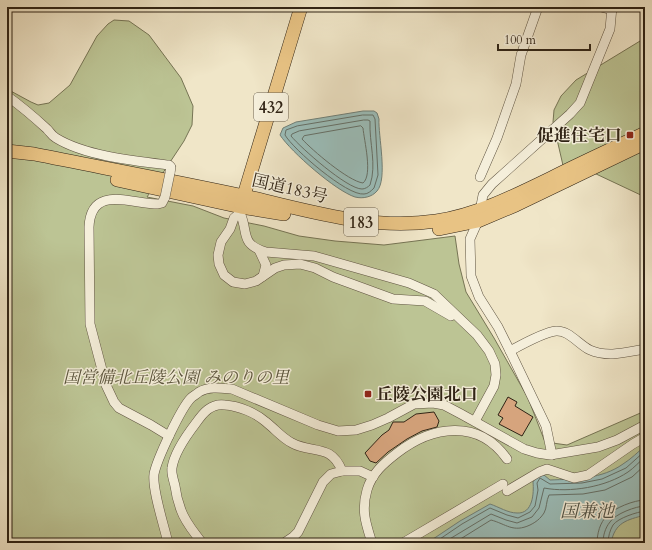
<svg xmlns="http://www.w3.org/2000/svg" width="652" height="550" viewBox="0 0 652 550" font-family="Cardo,'Noto Serif JP',serif">
<rect width="100%" height="100%" fill="#f0e6c8"/>
<filter id="stains"><feTurbulence type="fractalNoise" baseFrequency=".005" numOctaves="4"/><feColorMatrix values="0 0 0 0 .2 0 0 0 0 .09 0 0 0 0 .02 0 0 0 .5 -.17"/></filter>
<radialGradient id="worn" r=".72"><stop offset=".6" stop-color="#630" stop-opacity="0"/><stop offset="1" stop-color="#630" stop-opacity=".3"/></radialGradient>
<g fill="#bcc494" stroke="#767454">
<polygon points="114,20 129,21 149,35 181,78 193,106 192,125 184,141 147,197 193,206 224,218 264,226 299,236 335,241 384,245 455,236 459,264 466,292 494,338 528,398 545,442 567,445 645,411 645,543 7,543 7,89 31,102 38,105 49,103 70,85 97,36 108,24"/>
<polygon points="645,38 645,197 594,173 568,187 553,122 554,110 561,96 576,80"/>
</g>
<g fill="#9bbeba" stroke="#708078">
<path d="M363 111H374L377 113 379 119C378 135 388 179 377 191 372 197 363 199 355 197 336 191 291 152 280 135L283 128 296 122Z"/>
<path d="M645 446V515C627 520 615 522 611 543H427L460 521 490 504C499 507 508 513 517 513 533 514 534 493 533 482L538 474 544 475 550 480C576 479 602 479 623 464 631 459 638 452 645 446Z"/>
</g>
<g fill="none" stroke-linecap="round" stroke-linejoin="round">
<g stroke="#657068" stroke-width="1">
<path d="M363 115H373L375 119 378 175 374 188C371 191 368 194 364 194 347 196 293 149 285 135L286 130 297 126Z"/>
<path d="M364 120H368L370 121C369 143 377 164 370 185 368 187 365 189 362 189 347 189 301 148 291 136L292 134 299 131Z"/>
<path d="M361 126 363 128C364 140 373 175 363 183 348 181 312 150 302 139L304 136Z"/>
<polyline points="434,543 462,524 490,508 507,515 518,518 530,512 535,506 538,490 537,483 540,478 550,484 582,483 602,479 626,468 645,451"/>
<path d="M443 543 491 514 506 520 517 523 532 517 539 508 544 488C570 493 606 487 628 472 634 468 639 462 645 457"/>
<path d="M454 543 491 520C506 524 513 533 530 525 536 522 540 519 544 513 547 508 546 501 549 495L583 494 605 490 632 477 645 465"/>
<path d="M597 543C597 534 600 522 607 516 614 508 634 500 645 500"/>
<path d="M603 543C603 536 605 528 610 522 615 514 636 506 645 506"/>
<path d="M608 543C608 537 610 530 613 525 618 518 637 512 645 511"/>
</g>
</g>
<g fill="#d6a47d" stroke="#2f2315">
<polygon points="508,397 517,402 515,406 533,417 522,436 499,424 503,418 498,415"/>
<polygon points="434,412 439,421 437,427 422,431 407,439 388,452 376,463 370,461 365,453 382,435 389,430 393,422 404,422 416,414"/>
</g>
<g fill="none" stroke-linecap="round" stroke-linejoin="round">
<g stroke="#5f5442" stroke-width="10">
<g id="minor">
<polyline points="601,7 612,10"/>
<path d="M7 96C21 106 34 117 47 129 50 132 52 136 56 138 85 156 135 161 169 165L171 167 170 173"/>
<polyline points="480,177 497,138 516,84 521,55 538,7"/>
<path d="M165 197 162 203 158 204C131 204 91 184 89 227L90 324 106 385 114 402 119 408 151 425 169 436"/>
<path d="M241 207 240 213C249 232 239 244 266 252L314 256 409 283 434 294 477 335 489 351 495 364 496 375 494 386 475 421"/>
<polyline points="240,213 234,218 230,229 221,242 218,255 219,264 224,275 233,282 245,284 256,281 275,268 284,265 300,264 315,268 333,277 393,299 425,301 451,316"/>
<polyline points="259,250 266,265 263,276"/>
<path d="M510 351C521 345 544 332 556 331 569 330 579 345 590 350 608 358 627 352 645 349"/>
<polyline points="552,455 546,426 510,351 498,327 479,297 471,276 470,239 478,221 483,195 492,184 570,114 580,103 610,29 612,7"/>
<polyline points="507,491 539,472 547,469 574,478 588,475 633,444 645,437"/>
<path d="M168 543C164 525 152 490 154 474 157 459 181 408 191 398 193 396 197 394 199 392 209 386 221 388 232 389L318 425 338 431 356 430 372 425 388 418 414 404 433 403 444 405 461 414 524 449 537 453 550 455 598 447 617 440 645 425"/>
<path d="M202 543C194 532 185 522 181 510 178 502 176 494 175 486 174 481 171 474 172 468 174 453 186 436 196 423 203 413 211 403 225 405 239 406 256 413 266 422 275 429 282 438 292 443 312 454 331 443 342 471H360L373 477"/>
<polyline points="284,543 293,537 298,532 323,482 331,474 342,471"/>
<path d="M372 543C366 524 361 511 367 490 372 473 384 463 397 453 432 426 478 418 507 459"/>
<polyline points="403,543 503,484"/>
</g>
</g>
<g stroke="#2f2315" stroke-width="14">
<g id="highway">
<path d="M7 151 34 154C104 168 174 181 244 196 308 210 370 231 436 221 477 215 516 195 553 177 583 162 614 148 645 133"/>
<polyline points="117,180 241,207 284,214"/>
<polyline points="241,205 301,7"/>
<polyline points="439,229 478,221 516,205 645,143"/>
</g>
</g>
<use href="#minor" stroke="#f5efdb" stroke-width="9"/>
<use href="#highway" stroke="#e8c384" stroke-width="13"/>
<g stroke="#5f5442" stroke-width="10" stroke-linecap="butt">
<polyline id="minor-bridge" points="165,197 170,173"/>
</g>
<use href="#minor-bridge" stroke="#f5efdb" stroke-width="9"/>
</g>
<g fill="#8f2418" stroke="#f5efdb" stroke-width="1.5">
<rect x="626" y="131" width="8" height="8" rx="2"/>
<rect x="364" y="390" width="8" height="8" rx="2"/>
</g>
<g text-anchor="middle" stroke-width="3" stroke-linejoin="round" paint-order="stroke">
<g fill="#f5efdb" stroke="#6a6050" stroke-width="1">
<rect x="254" y="93" width="34" height="28" rx="3"/>
<rect x="344" y="208" width="34" height="28" rx="3"/>
</g>
<g font-size="16" font-weight="bold" fill="#2f2315">
<text x="271" y="113">432</text>
<text x="361" y="228">183</text>
</g>
<g font-size="17" font-weight="bold" fill="#2f2315" stroke="#f5efdb" text-anchor="end">
<text x="622" y="141">促進住宅口</text>
<text x="376" y="400" text-anchor="start">丘陵公園北口</text>
</g>
<g font-size="17" fill="#2f2315" stroke="#f5efdb">
<text transform="translate(290 188) rotate(13)" y="6">国道183号</text>
</g>
<g font-size="17" font-style="italic" fill="#59533b" stroke="#f5efdb">
<text x="176" y="383">国営備北丘陵公園 みのりの里</text>
</g>
<g font-size="18" font-style="italic" fill="#4f5247" stroke="#f5efdb">
<text x="587" y="517">国兼池</text>
</g>
</g>
<rect width="652" height="550" fill="none" stroke="#f0e6c8" stroke-width="24"/>
<rect x="8" y="8" width="636" height="534" fill="none" stroke="#2f2315" stroke-width="2"/>
<rect x="12" y="12" width="628" height="526" fill="none" stroke="#2f2315"/>
<path d="M498 44v6h92v-6" fill="none" stroke="#2f2315" stroke-width="2"/>
<text x="504" y="44" font-size="12" fill="#2f2315" stroke="#f5efdb" stroke-width="3" paint-order="stroke">100 m</text>
<rect width="100%" height="100%" filter="url(#stains)"/>
<rect width="100%" height="100%" fill="url(#worn)"/>
</svg>
